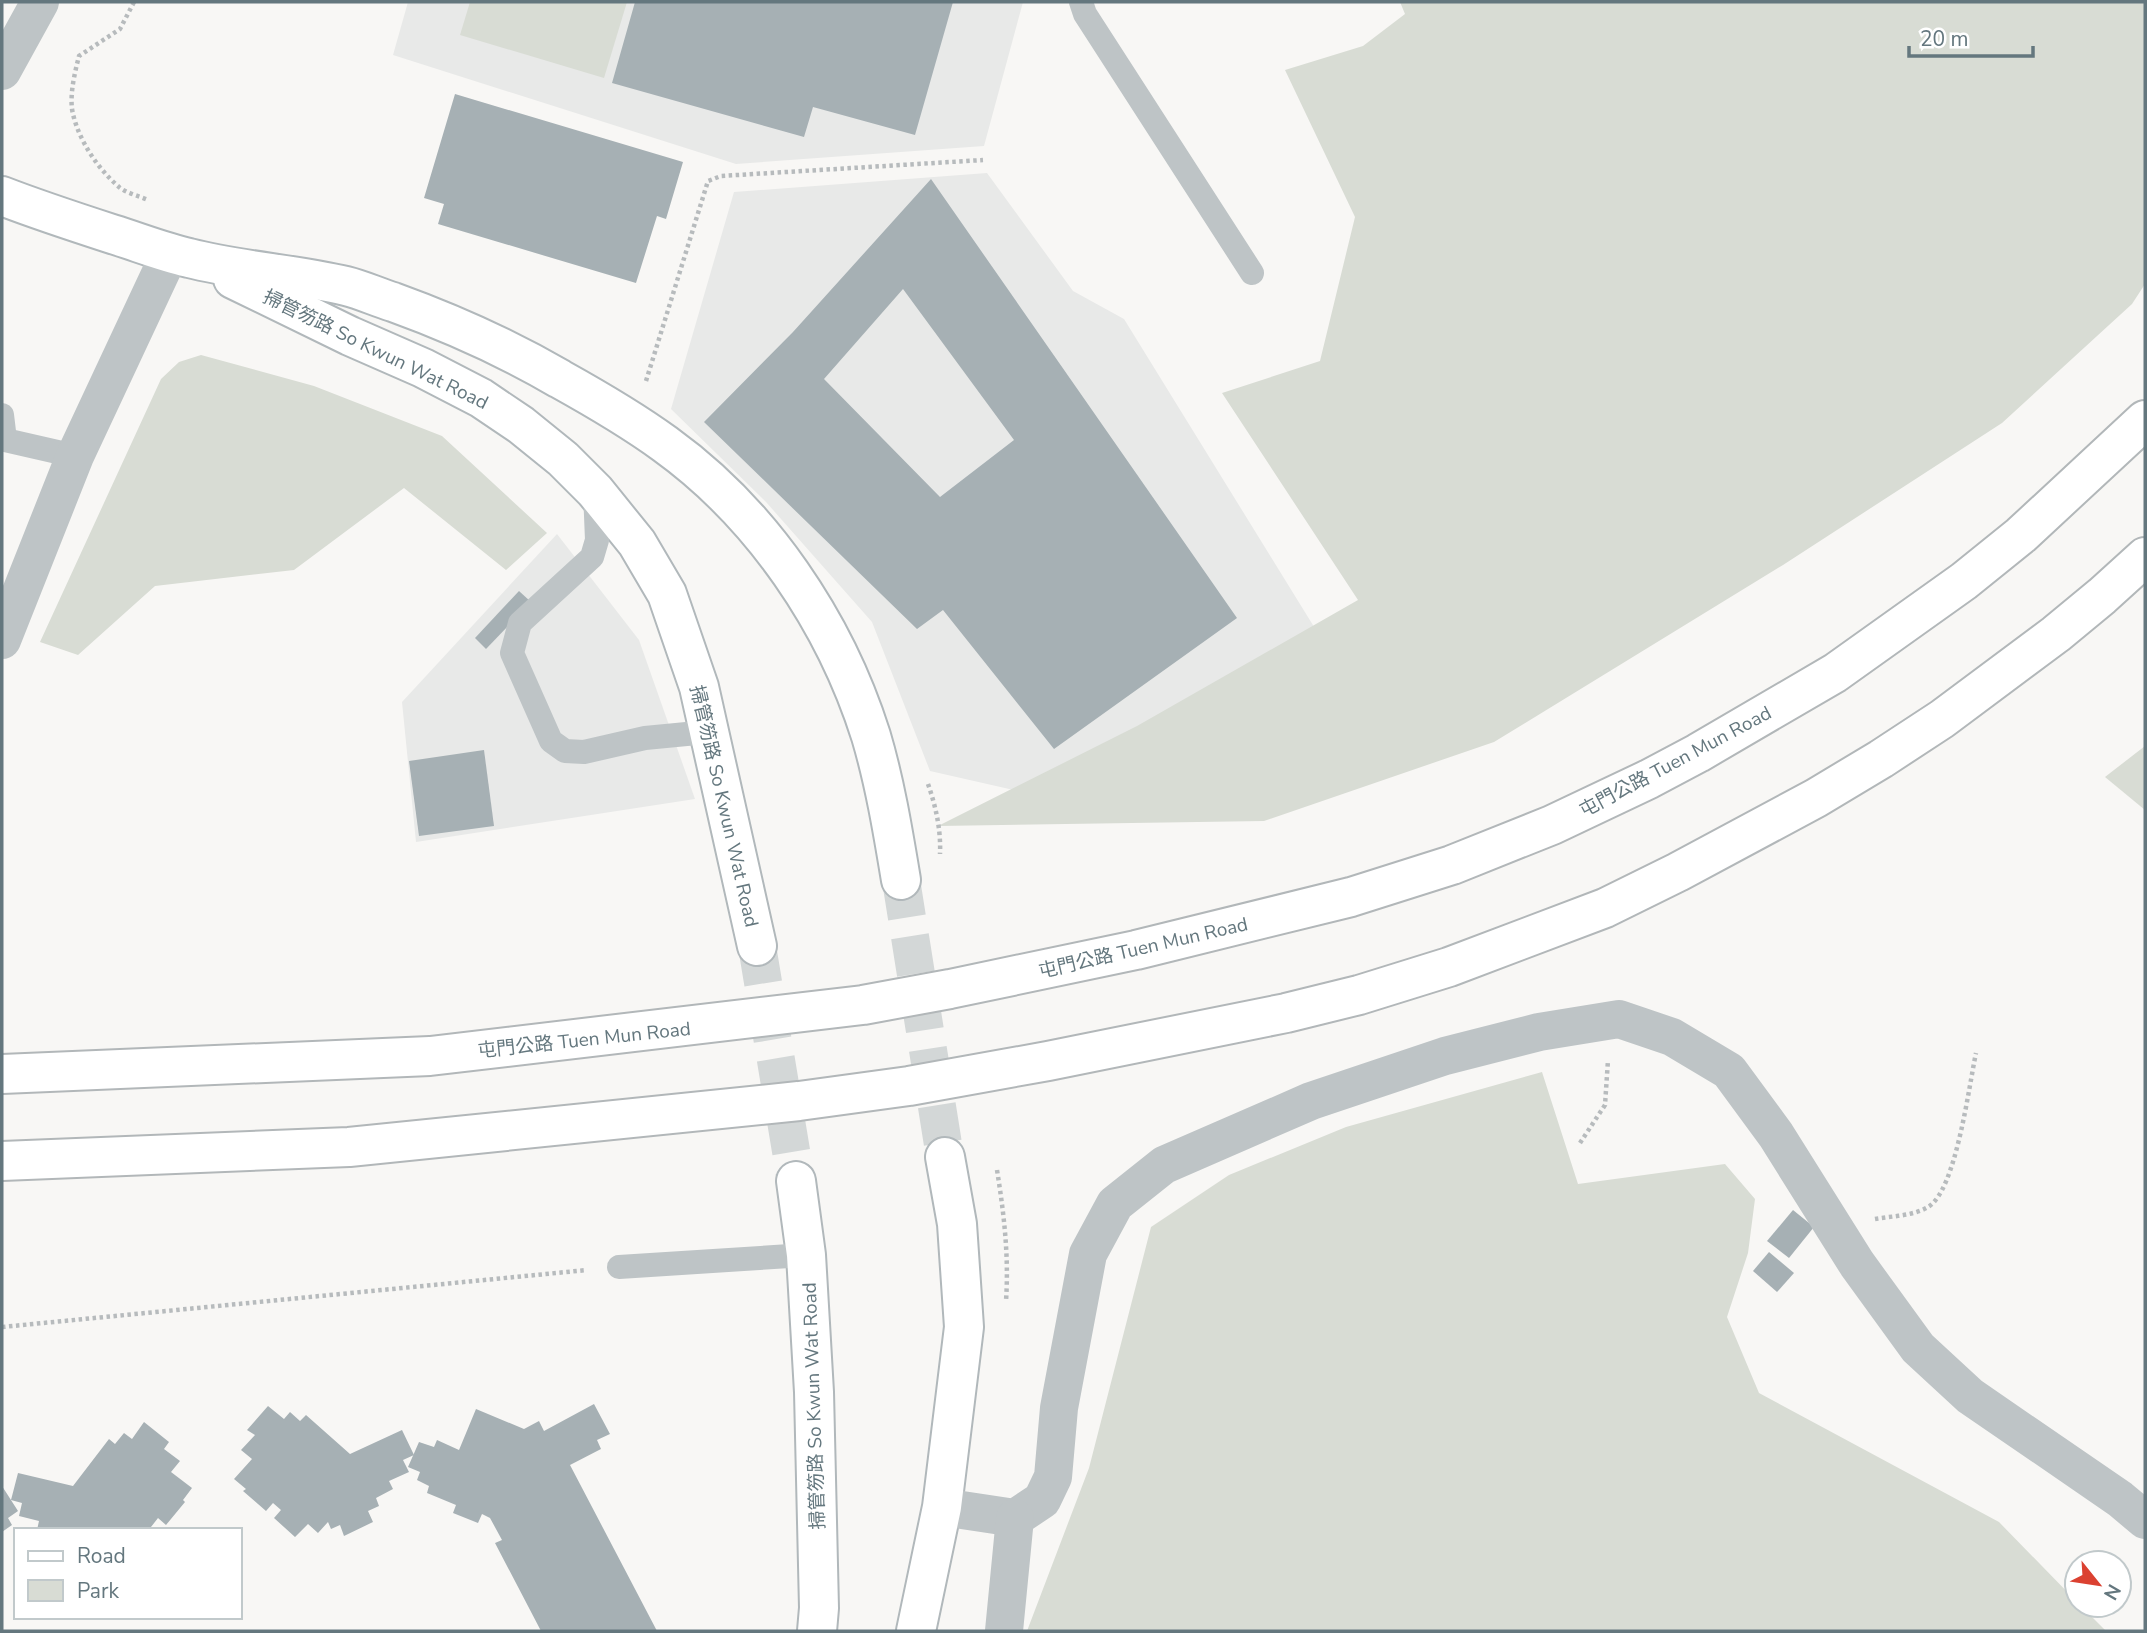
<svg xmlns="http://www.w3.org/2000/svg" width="2147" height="1633" viewBox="0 0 2147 1633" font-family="'Nunito Sans','Noto Sans TC',sans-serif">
<rect width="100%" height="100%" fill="#f8f7f5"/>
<g fill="#e8e9e8">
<polygon points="408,2 1023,2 984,146 736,164 393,55"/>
<polygon points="987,173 1073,291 1124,319 1324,643 1071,803 930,771 872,622 766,502 671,409 734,192"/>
<polygon points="557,534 639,640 695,799 416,842 402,702"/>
</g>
<g fill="#d8dcd4">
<polygon points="470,2 627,2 604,78 460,35"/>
<polygon points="1400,2 2145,2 2145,284 2132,304 2002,423 1783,565 1494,742 1264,821 938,826 1137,726 1358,600 1222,393 1320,361 1355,217 1285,70 1363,46 1405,14"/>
<polygon points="201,355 314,386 442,436 547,533 506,570 404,488 294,570 155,586 78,655 40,642 161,379 179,362"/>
<polygon points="2145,746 2145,810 2105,777"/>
<polygon points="1542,1072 1578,1184 1725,1164 1755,1199 1748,1253 1727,1317 1759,1393 1999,1522 2077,1602 2077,1605 2080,1605 2106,1631 1027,1631 1089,1468 1151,1227 1229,1175 1346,1127"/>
</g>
<g fill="#a6b0b4" fill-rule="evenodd">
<polygon points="635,2 953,2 915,135 813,107 804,137 612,83"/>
<polygon points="455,94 683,162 666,219 657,216 636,283 438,224 444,204 424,198"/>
<path d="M931 179 1237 618 1054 749 943 610 917 629 704 422 793 332ZM903 289 1014 440 940 497 824 379Z"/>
<polygon points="519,591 531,602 486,649 475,638"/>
<polygon points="484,750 494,826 419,836 409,761"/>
<polygon points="1793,1210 1814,1227 1789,1258 1767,1241"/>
<polygon points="1769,1252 1794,1273 1777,1292 1753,1271"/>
<polygon points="594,1404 610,1434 597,1440 601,1449 570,1465 657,1631 541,1631 495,1543 502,1540 490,1518 482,1514 478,1523 453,1513 456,1505 427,1493 429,1486 417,1480 420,1472 408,1467 419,1442 434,1447 437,1440 459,1450 476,1409 524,1429 539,1421 544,1431"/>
<polygon points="268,1406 284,1419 290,1412 300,1421 306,1415 350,1454 402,1430 414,1455 403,1460 409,1472 389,1481 393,1489 376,1498 379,1506 368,1511 373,1522 344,1536 340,1525 331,1529 328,1522 318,1533 308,1524 295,1537 274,1518 281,1510 273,1503 266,1511 243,1491 246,1489 234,1479 252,1459 241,1450 255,1435 247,1430"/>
<polygon points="144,1422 169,1442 164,1449 180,1461 171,1472 192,1488 183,1500 185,1502 166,1525 158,1518 151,1527 154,1530 37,1530 39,1521 19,1516 22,1503 11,1500 18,1473 73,1486 109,1439 115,1444 124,1433 132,1439"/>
<polygon points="2,1486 18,1511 8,1518 12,1525 2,1532"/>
</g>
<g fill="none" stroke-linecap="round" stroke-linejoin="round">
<g stroke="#d3d7d7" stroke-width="38" stroke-dasharray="38 19" stroke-linecap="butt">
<polyline points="901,880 945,1157"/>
<polyline points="757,946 796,1181"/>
</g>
<g stroke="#b1b8bb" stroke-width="42">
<g id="secondary">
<path d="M2 196C38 210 75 222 112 234 138 242 163 252 189 258 240 271 294 274 346 286 362 290 377 297 393 302 451 323 507 348 560 379 596 399 632 420 665 444 762 514 835 622 871 736 885 783 893 832 901 880"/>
<polyline points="233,279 350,336 423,368 481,398 521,425 563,459 595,491 637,543 667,594 699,687 757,946"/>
<polyline points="796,1181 806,1255 814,1392 819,1608 817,1631"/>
<polyline points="916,1631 942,1507 964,1327 957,1224 945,1157"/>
</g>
</g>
<g stroke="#b2b7b9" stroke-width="42">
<g id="highway">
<polyline points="2,1074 430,1056 863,1005 950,989 1136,950 1351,897 1452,865 1552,825 1649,779 1698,753 1835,673 1964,581 2021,535 2145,420"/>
<polyline points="2,1161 349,1147 799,1101 909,1086 1048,1061 1286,1013 1359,995 1449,967 1605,908 1678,872 1816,798 1881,759 1942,719 2056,634 2102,596 2145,557"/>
</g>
</g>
<g stroke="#b7bbbd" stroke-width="4.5" stroke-dasharray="3.5 3.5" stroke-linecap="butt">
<path d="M134 2 120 29 79 56C75 72 70 92 72 109 77 138 97 168 119 187 126 193 139 196 148 200"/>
<polyline points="646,381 708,181 721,176 983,160"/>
<path d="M928 784C936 807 941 830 940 854"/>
<polyline points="1580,1143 1605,1105 1608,1060"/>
<path d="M997 1170C1004 1214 1009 1256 1006 1301"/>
<path d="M1875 1219C1892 1216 1913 1216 1928 1207 1956 1191 1969 1085 1976 1053"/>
<polyline points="2,1327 587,1270"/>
</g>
<g stroke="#bec4c6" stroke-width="24">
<polyline points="1081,2 1085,14 1252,273"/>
<polyline points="2,415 5,440 75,456"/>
<polyline points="595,491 597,540 592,557 520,623 512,653 551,741 565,751 584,752 645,738 697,733 712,742"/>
<polyline points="619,1267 806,1255"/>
</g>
<g stroke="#bec4c6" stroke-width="38">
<polyline points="2,71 40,2"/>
<polyline points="2,640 75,456 170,253"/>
<polyline points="942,1507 1015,1518 1042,1500 1053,1477 1059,1408 1088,1254 1115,1204 1164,1165 1311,1101 1445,1056 1539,1032 1619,1019 1672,1037 1729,1071 1776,1135 1857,1264 1918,1348 1970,1396 2120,1499 2145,1520"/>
<polyline points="1004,1631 1015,1518"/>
</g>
<use href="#secondary" stroke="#fff" stroke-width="38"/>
<use href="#highway" stroke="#fff" stroke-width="38"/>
</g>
<g text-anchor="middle" stroke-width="7" stroke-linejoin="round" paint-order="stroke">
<g font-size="19" fill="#64777e" stroke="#fff">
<text transform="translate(376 349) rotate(26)" y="7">掃管笏路 So Kwun Wat Road</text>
<text transform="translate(1675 761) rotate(-28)" y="7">屯門公路 Tuen Mun Road</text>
<text transform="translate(725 806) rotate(77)" y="7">掃管笏路 So Kwun Wat Road</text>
<text transform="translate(1143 947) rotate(-13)" y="7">屯門公路 Tuen Mun Road</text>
<text transform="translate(584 1039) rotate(-6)" y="7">屯門公路 Tuen Mun Road</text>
<text transform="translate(813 1406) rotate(-92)" y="7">掃管笏路 So Kwun Wat Road</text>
</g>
</g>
<rect width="2147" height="1633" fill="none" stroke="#64777e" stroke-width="7"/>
<rect x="14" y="1528" width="228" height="91" fill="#ffffff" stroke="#c1c9cb" stroke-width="2"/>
<rect x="28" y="1551" width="35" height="10" fill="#ffffff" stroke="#c1c9cb" stroke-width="2"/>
<text x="77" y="1563" font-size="21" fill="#64777e">Road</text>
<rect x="28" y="1580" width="35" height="21" fill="#d8dcd4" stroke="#c1c9cb" stroke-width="2"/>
<text x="77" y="1598" font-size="21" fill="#64777e">Park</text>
<g transform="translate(2098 1584) rotate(120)"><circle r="33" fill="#ffffff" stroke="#c1c9cb" stroke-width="2"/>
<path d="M0-5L12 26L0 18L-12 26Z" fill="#db4131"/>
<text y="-10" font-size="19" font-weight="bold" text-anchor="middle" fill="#64777e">N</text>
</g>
<path d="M1909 46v10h124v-10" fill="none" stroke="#64777e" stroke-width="3.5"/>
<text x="1920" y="46" font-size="21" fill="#64777e" stroke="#ffffff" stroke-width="5" paint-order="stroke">20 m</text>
</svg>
